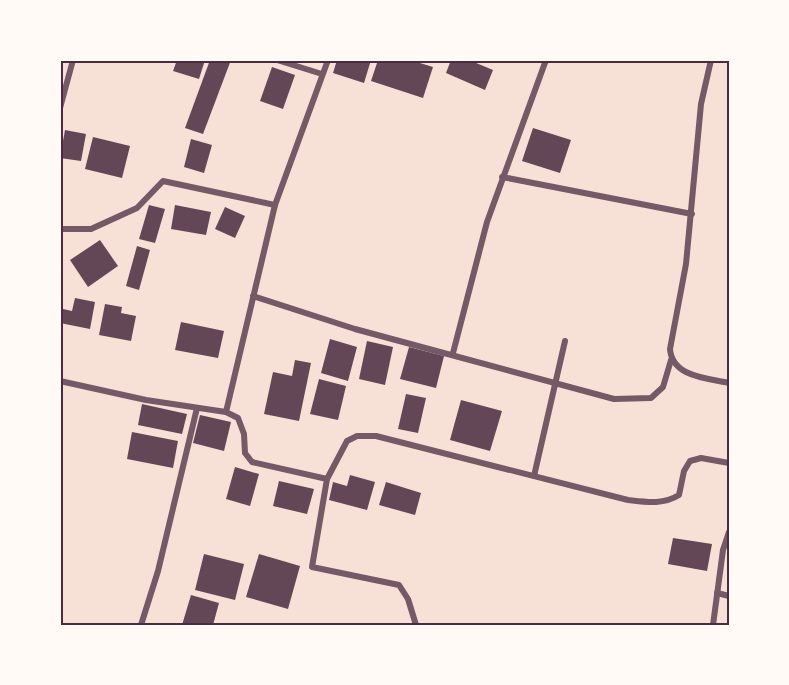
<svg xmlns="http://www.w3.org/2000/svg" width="789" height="685" viewBox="0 0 789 685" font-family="'Open Sans',sans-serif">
<rect width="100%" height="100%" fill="#f7e1d7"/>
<g fill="#644757">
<polygon points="177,60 205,60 199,79 173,71"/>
<polygon points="210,60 231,60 203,134 185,128"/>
<polygon points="337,60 371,60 364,83 333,73"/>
<polygon points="378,60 410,60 433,67 423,98 371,81"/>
<polygon points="451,60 469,60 493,70 485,90 446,73"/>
<polygon points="272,67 295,75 283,109 260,101"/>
<polygon points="533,128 571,140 560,173 522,161"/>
<polygon points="65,130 86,134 81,161 60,158"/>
<polygon points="93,137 130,146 122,178 85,169"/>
<polygon points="191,139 212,145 204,173 184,167"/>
<polygon points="149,205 165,209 155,243 139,239"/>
<polygon points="175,205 211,212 206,235 171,229"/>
<polygon points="225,207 245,216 235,238 215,229"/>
<polygon points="100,240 118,266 88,287 70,260"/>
<polygon points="137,246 150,250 139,290 126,286"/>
<polygon points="75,298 95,302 90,329 60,323 63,309 72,311"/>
<polygon points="105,304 122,307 121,313 136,316 131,341 99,335"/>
<polygon points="181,322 224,331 218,358 175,350"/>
<polygon points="330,339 357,347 348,381 321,373"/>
<polygon points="367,341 393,347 385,385 359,379"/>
<polygon points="409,347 444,356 436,388 400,379"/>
<polygon points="295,360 311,363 299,421 264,414 273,372 292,376"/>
<polygon points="319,379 346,386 338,420 310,414"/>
<polygon points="406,394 426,398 418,433 398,429"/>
<polygon points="461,400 502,411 490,451 450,440"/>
<polygon points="142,404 187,414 182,434 138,425"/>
<polygon points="200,415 231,422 224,451 193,443"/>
<polygon points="132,432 178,441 173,468 127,459"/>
<polygon points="235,467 259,474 250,506 226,499"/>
<polygon points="350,475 375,482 367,510 329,500 333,482 347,486"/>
<polygon points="279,481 314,489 307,514 273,506"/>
<polygon points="386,482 421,493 415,515 379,505"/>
<polygon points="673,538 712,544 707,571 668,564"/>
<polygon points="204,554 244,564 235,600 195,590"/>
<polygon points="259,554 300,566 288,609 246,597"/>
<polygon points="191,595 219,603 213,625 182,625"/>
</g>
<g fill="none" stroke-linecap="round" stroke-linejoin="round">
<g stroke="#755966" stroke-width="6">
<polyline points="277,60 322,74"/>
<polyline points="328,60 275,205 226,412 238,418 244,434 245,453 252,462 327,479 312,567 399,585 408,599 416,625"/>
<path d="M711 60 701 104 686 264 670 349C672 377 707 378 729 383"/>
<polyline points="60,108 73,60"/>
<polyline points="502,177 692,214"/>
<polyline points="60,229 91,229 137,208 163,181 275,205"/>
<polyline points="253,296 355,329 614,399 651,398 663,387 671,360"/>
<polyline points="453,353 487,222 546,60"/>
<polyline points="60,381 146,400 226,412"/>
<polyline points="534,476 565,341"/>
<path d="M327 479 347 441 357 436H376L628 500C646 502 663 505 679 495L684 471 690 461 701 458 729 463"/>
<polyline points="717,593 729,596"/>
<polyline points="141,625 158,571 197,408"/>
<polyline points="713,625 723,550 729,532"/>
</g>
</g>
<rect width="789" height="685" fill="none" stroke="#fffaf5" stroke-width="123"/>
<rect x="62" y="62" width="666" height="562" fill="none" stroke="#4a2c40" stroke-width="2"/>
</svg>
